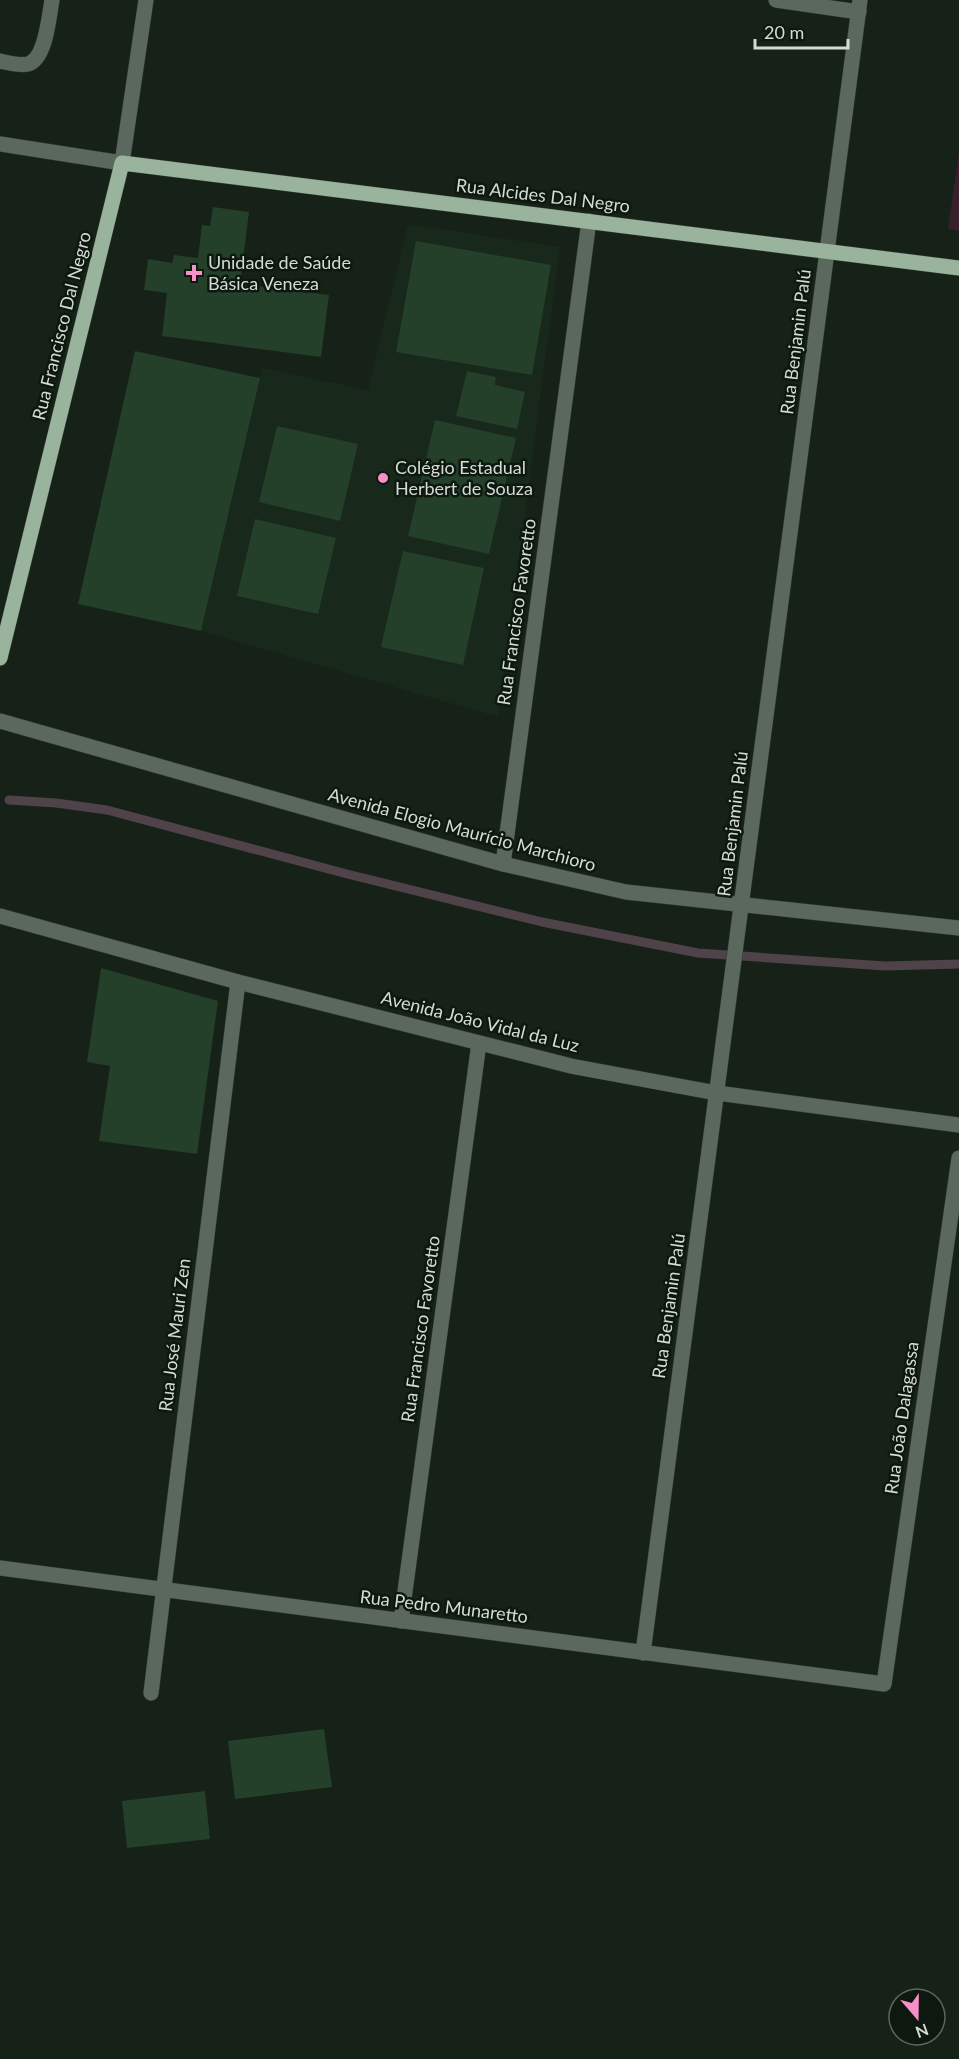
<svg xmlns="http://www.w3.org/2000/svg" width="959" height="2059" viewBox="0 0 959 2059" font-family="Lato,sans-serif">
<rect width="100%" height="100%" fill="#162118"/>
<polygon fill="#18291b" points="408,224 560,247 498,717 201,631 262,368 368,390"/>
<polygon fill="#391e2c" points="959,152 959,231 948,229"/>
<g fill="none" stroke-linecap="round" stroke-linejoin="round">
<polyline stroke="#4f4248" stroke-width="9" points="9,800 56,803 107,810 347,874 542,922 698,953 885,966 959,964"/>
</g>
<g fill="#243f2a">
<polygon points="213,207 249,212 240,284 329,295 321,357 162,336 167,293 144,290 148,259 172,263 174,255 198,258 202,225 210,226"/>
<polygon points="416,241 551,265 532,375 396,352"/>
<polygon points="135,351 260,378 201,631 78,604"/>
<polygon points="467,371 496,377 495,385 525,392 517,429 456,416"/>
<polygon points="435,420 516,438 489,554 408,536"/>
<polygon points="277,426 358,444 340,521 259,502"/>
<polygon points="255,519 336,538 318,614 237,596"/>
<polygon points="403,551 484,568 463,665 381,647"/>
<polygon points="101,968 218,1001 197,1154 99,1141 110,1066 87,1062"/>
<polygon points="324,1729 332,1787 235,1799 228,1741"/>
<polygon points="205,1791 210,1839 127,1848 122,1801"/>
</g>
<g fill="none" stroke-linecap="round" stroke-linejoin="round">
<g stroke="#313b32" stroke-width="16">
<g id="minor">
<polyline points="776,0 859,12"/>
<path d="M0 61C9 63 20 66 28 64 46 59 49 16 52 0"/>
<polyline points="0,144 122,163 146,0"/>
<polyline points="0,721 503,864 626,892 959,928"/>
<polyline points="503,864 589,221"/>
<polyline points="0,916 238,982 571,1066 717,1093 959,1125"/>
<polyline points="0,1568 884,1684 959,1158"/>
<polyline points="401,1621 479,1043"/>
<polyline points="643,1653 860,0"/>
<polyline points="151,1693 238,982"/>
</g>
</g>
<g stroke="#313b32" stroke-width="16">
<polyline id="major" points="0,658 122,163 959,268"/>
</g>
<use href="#minor" stroke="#5b685d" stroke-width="15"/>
<use href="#major" stroke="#99b39d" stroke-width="15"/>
</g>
<g fill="#f98fc9" stroke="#0d180f" stroke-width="2">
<path d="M191 264h6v6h6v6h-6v6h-6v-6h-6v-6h6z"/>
<circle cx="383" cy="478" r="6"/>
</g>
<g text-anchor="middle" stroke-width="5" stroke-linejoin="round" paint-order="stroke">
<g font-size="18" fill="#d4dbd5" stroke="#0d180f">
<text transform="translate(543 196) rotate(7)" y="6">Rua Alcides Dal Negro</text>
<text transform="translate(62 326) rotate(-76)" y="6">Rua Francisco Dal Negro</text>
<text transform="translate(796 342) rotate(-83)" y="6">Rua Benjamin Palú</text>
<text transform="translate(517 612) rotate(-82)" y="6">Rua Francisco Favoretto</text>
<text transform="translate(733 824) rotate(-83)" y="6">Rua Benjamin Palú</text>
<text transform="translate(462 830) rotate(15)" y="6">Avenida Elogio Maurício Marchioro</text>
<text transform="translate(480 1022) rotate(14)" y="6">Avenida João Vidal da Luz</text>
<text transform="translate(669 1306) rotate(-82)" y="6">Rua Benjamin Palú</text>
<text transform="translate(421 1329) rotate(-82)" y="6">Rua Francisco Favoretto</text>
<text transform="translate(175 1335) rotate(-83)" y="6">Rua José Mauri Zen</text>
<text transform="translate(902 1418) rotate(-82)" y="6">Rua João Dalagassa</text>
<text transform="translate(444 1607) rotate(7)" y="6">Rua Pedro Munaretto</text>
</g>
<g font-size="18" fill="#d4dbd5" stroke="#0d180f" text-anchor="start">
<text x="208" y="269">Unidade de Saúde<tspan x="208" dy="21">Básica Veneza</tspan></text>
<text x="395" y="474">Colégio Estadual<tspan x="395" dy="21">Herbert de Souza</tspan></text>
</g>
</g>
<g transform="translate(917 2017) rotate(160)"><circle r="28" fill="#0d180f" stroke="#5d665e" stroke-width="1.5"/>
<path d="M0-4.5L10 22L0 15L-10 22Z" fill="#f98fc9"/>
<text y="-9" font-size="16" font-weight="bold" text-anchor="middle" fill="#d4dbd5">N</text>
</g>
<path d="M755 39v9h93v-9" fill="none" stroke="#d4dbd5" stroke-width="3"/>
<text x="764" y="39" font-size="18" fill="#d4dbd5" stroke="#0d180f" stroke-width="4.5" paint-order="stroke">20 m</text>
</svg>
